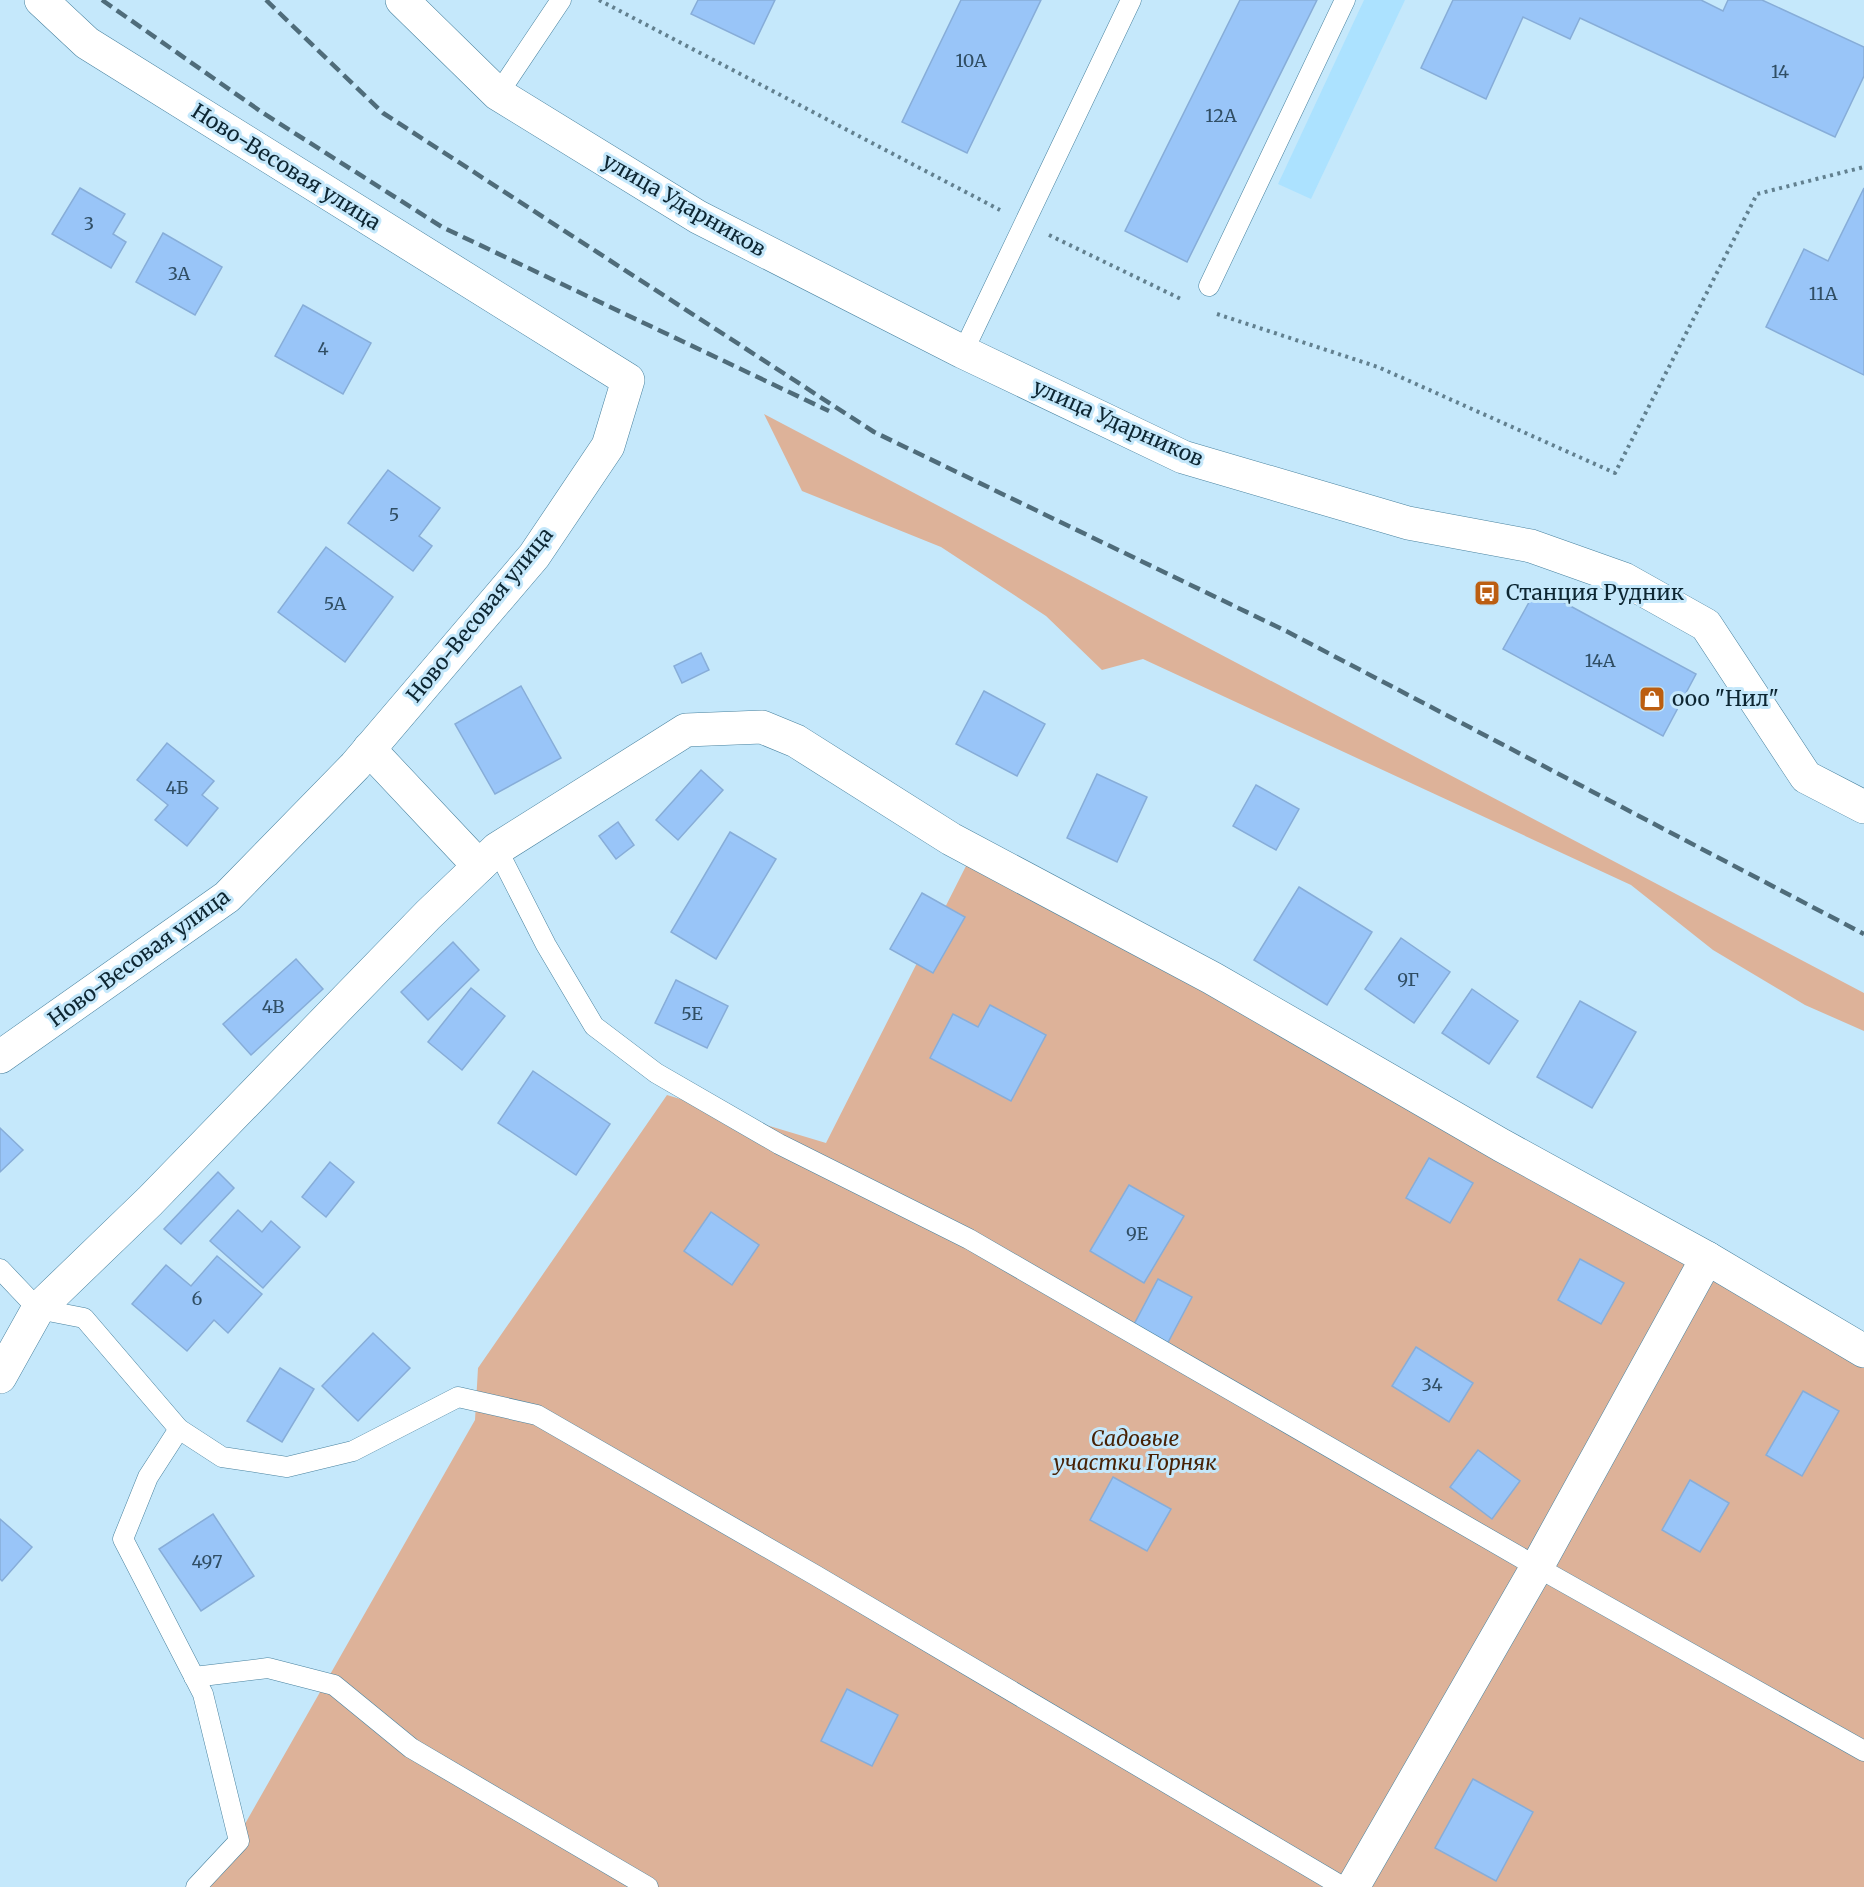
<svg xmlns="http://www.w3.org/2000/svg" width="1864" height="1887" viewBox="0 0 1864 1887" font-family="Merriweather,serif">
<rect width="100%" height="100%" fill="#c5e8fb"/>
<polygon fill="#ace2ff" points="1364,0 1405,0 1311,199 1278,184"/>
<g fill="#ddb299">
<polygon points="764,414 1864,993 1864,1031 1805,1005 1713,950 1631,885 1143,659 1102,670 1046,616 941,547 802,491"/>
<polygon points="967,864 1864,1350 1864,1887 209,1887 475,1420 478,1368 667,1095 826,1143"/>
</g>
<g fill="#99c5f8" stroke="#87add8" stroke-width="1.5">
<polygon points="698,0 775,0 754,44 691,14"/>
<polygon points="961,0 1041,0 967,153 902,122"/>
<polygon points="1240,0 1317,0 1187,262 1125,231"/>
<polygon points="1453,0 1701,0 1723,11 1728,0 1762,0 1864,47 1864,76 1835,137 1580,18 1570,39 1523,17 1486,99 1421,68"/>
<polygon points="80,188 125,214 113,234 126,242 111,268 52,234"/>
<polygon points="1864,188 1864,375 1766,327 1804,249 1828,261"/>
<polygon points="163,233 222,267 195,315 136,282"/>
<polygon points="303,305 371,343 343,394 275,356"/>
<polygon points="388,470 440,508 419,536 432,546 413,571 348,523"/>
<polygon points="326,547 393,597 345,662 278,612"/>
<polygon points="1537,588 1696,674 1663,736 1503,649"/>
<polygon points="701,653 709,670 682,683 674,666"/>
<polygon points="521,686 561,758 495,794 455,724"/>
<polygon points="984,691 1045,724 1017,776 956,744"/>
<polygon points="167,743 214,781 202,795 218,808 187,846 155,820 168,805 137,780"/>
<polygon points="701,770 723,790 678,840 656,820"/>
<polygon points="1097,774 1147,797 1117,862 1067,838"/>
<polygon points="1256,785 1299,809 1276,850 1233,826"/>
<polygon points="618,822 634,845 616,859 599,836"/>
<polygon points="730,832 776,859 716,959 671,932"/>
<polygon points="1299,887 1372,932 1327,1005 1254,960"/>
<polygon points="922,893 965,917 933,973 890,949"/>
<polygon points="1401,938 1450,972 1414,1023 1365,989"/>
<polygon points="453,942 479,970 428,1020 401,992"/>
<polygon points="296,959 323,989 251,1055 223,1024"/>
<polygon points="676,980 728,1006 707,1048 655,1023"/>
<polygon points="471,988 505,1016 462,1070 428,1042"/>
<polygon points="1472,989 1518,1021 1489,1064 1442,1033"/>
<polygon points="1580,1001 1636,1032 1592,1108 1537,1077"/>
<polygon points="990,1005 1046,1035 1011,1101 930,1058 953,1014 978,1027"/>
<polygon points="533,1071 610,1124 576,1175 498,1123"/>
<polygon points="0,1128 23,1150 0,1172"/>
<polygon points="1429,1158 1473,1183 1450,1223 1406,1198"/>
<polygon points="330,1162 354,1182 326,1217 302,1197"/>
<polygon points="218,1172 234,1188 181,1244 164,1229"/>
<polygon points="1129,1185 1184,1216 1144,1283 1090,1251"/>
<polygon points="238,1210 262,1232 271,1221 300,1247 263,1288 210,1241"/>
<polygon points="711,1212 759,1245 732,1285 684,1251"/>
<polygon points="217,1256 262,1294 228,1333 214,1320 187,1351 132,1304 166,1265 191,1286"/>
<polygon points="1580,1259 1624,1283 1601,1324 1558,1300"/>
<polygon points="1158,1279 1192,1297 1165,1348 1131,1330"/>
<polygon points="373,1333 410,1368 358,1421 322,1386"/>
<polygon points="1416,1347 1473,1383 1449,1422 1392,1386"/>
<polygon points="280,1368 314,1389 282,1442 247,1421"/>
<polygon points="1803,1391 1839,1411 1802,1476 1766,1455"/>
<polygon points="1478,1450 1520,1481 1492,1519 1450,1487"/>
<polygon points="1113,1477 1171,1509 1147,1551 1090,1520"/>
<polygon points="1690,1480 1729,1503 1700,1552 1662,1530"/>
<polygon points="213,1514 254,1576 201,1611 159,1549"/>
<polygon points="0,1519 32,1547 2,1581 0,1579"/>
<polygon points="847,1689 898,1715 872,1766 821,1741"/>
<polygon points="1473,1779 1533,1812 1496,1881 1435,1848"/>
</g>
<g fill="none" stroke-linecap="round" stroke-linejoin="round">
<g stroke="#48829f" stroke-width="21">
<g id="lane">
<polyline points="498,94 561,0"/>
<polyline points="1209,286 1345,0"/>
<polyline points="963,352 1131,0"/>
<polyline points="497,849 546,945 594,1026 656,1073 779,1144 969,1239 1537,1567 1864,1751"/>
<polyline points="0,1269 38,1309 84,1318 179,1429 222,1457 287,1467 353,1451 458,1397 537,1415 815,1575 1343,1887"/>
<polyline points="179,1429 148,1477 123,1539 203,1694 239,1841 196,1887"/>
<polyline points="194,1677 268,1668 334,1685 411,1748 648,1887"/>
</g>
</g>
<g stroke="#48829f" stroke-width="34">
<g id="street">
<polyline points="402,0 498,94 698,217 963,352 1183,457 1408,523 1531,546 1624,579 1706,625 1806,777 1864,807"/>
<polyline points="369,749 479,866"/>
<polyline points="0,1057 227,897 355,766 534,556 608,446 628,380 87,43 41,0"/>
<polyline points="0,1377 38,1309 150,1201 428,915 497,849 686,730 762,727 796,741 951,839 1212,978 1501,1145 1707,1258"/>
<polyline points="1353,1887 1537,1567 1707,1258 1864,1351"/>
</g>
</g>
<g stroke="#62808f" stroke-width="4" stroke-dasharray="3 4.5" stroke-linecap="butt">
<polyline points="599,0 1000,210"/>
<polyline points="1049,235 1183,300"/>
<polyline points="1217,314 1378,367 1615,473 1757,194 1864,167"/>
</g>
<use href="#lane" stroke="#fff" stroke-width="20"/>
<use href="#street" stroke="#fff" stroke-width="33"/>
<g stroke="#4f6c7a" stroke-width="4.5" stroke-dasharray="12 6" stroke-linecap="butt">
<polyline points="102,0 263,113 442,227 829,411"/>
<polyline points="266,0 383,113 874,432 1288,632 1864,934"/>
</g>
</g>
<defs>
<g id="bus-square" transform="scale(1.35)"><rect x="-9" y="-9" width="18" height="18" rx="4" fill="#bc5e11" stroke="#c5e8fb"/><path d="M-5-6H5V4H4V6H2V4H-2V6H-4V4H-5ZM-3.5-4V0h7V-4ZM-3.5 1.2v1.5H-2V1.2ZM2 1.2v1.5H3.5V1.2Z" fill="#fff"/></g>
<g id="shop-square" transform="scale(1.35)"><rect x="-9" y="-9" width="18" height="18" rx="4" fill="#bc5e11" stroke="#c5e8fb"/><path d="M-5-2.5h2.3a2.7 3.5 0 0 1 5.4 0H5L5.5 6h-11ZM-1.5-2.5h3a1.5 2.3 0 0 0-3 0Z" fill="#fff"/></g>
</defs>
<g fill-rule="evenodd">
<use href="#bus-square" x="1487" y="593"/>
<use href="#shop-square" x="1652" y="699"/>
</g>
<g text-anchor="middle" stroke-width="6" stroke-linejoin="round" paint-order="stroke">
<g font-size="18" fill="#304e64">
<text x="971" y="67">10А</text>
<text x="1780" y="78">14</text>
<text x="1221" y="122">12А</text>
<text x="89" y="230">3</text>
<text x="179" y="280">3А</text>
<text x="1823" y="300">11А</text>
<text x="323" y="355">4</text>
<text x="394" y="521">5</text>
<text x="335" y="610">5А</text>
<text x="1600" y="667">14А</text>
<text x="177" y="794">4Б</text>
<text x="1408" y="986">9Г</text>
<text x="273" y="1013">4В</text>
<text x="692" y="1020">5Е</text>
<text x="1137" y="1240">9Е</text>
<text x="197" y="1305">6</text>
<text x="1432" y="1391">34</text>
<text x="207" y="1568">497</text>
</g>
<g font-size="21" fill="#0d2632" stroke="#c5e8fb">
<text transform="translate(286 167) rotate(32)" y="7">Ново-Весовая улица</text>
<text transform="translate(684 205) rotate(30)" y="7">улица Ударников</text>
<text transform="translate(1118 423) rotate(24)" y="7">улица Ударников</text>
<text transform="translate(480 615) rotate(-51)" y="7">Ново-Весовая улица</text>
<text transform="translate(139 958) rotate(-36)" y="7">Ново-Весовая улица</text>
</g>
<g font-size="21" fill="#0d2632" stroke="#c5e8fb" text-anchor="start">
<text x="1506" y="600">Станция Рудник</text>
<text x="1672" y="706">ооо "Нил"</text>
</g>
<g font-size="21" font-style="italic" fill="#472105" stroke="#c5e8fb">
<text x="1135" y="1446">Садовые<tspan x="1135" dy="24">участки Горняк</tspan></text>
</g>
</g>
</svg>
